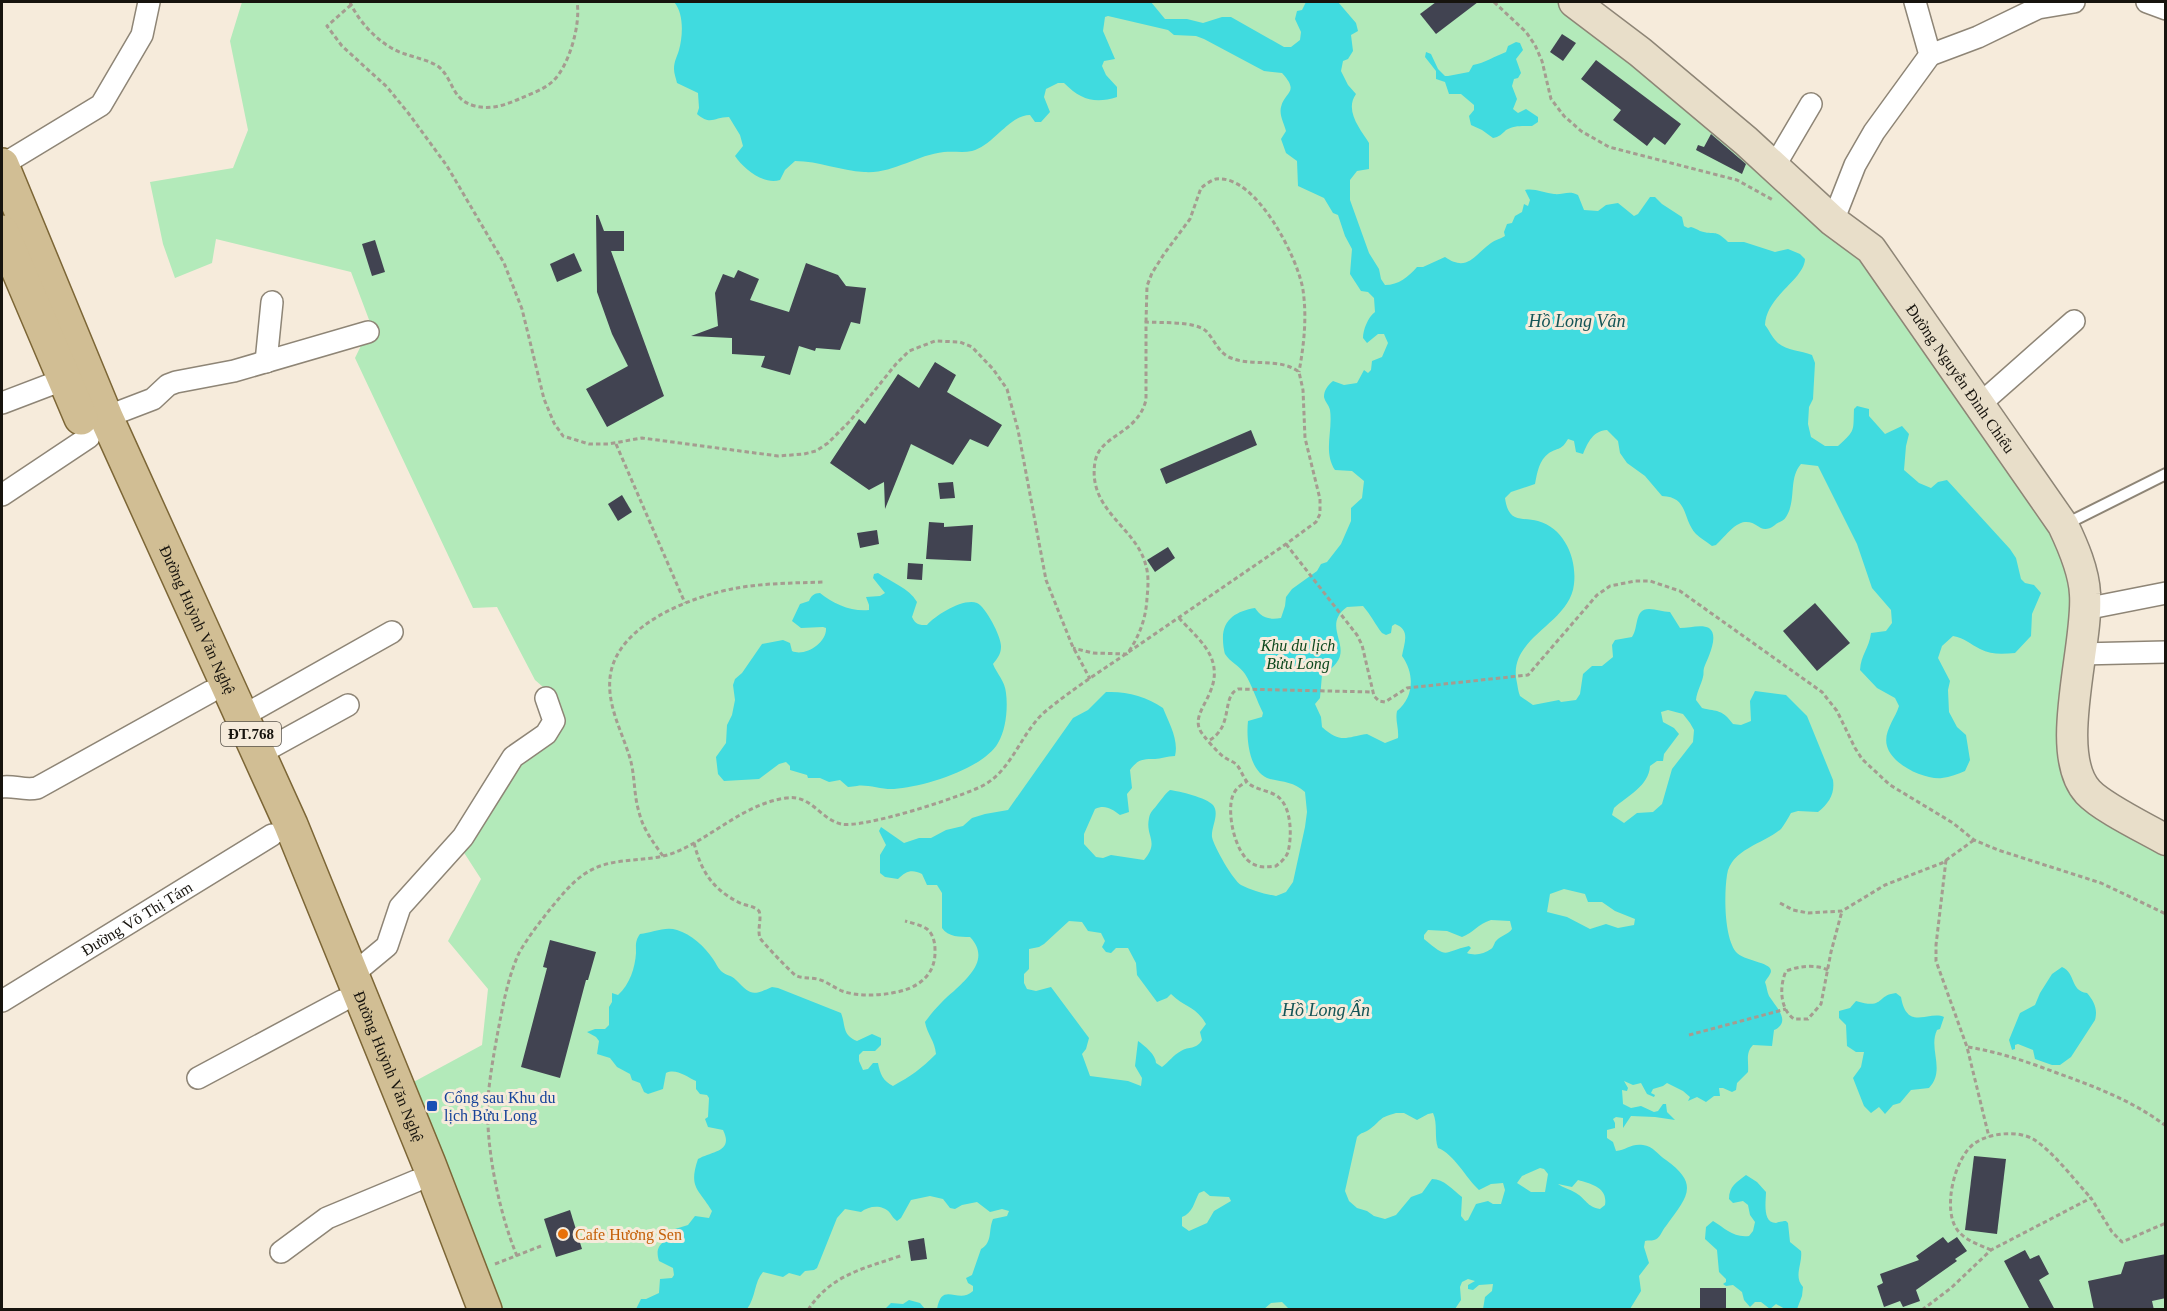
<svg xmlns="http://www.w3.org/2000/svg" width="2167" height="1311" viewBox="0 0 2167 1311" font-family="Georgia,serif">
<rect width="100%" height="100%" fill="#f6ebdb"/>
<polygon fill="#b3eaba" points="242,2 1557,2 1641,67 1864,257 2053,529 2075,594 2061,748 2165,852 2165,1309 496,1309 408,1085 482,1045 488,989 448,941 481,879 461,848 518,761 551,739 551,694 535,680 497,607 473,608 355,358 371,325 351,272 216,239 212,263 175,278 163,244 150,182 233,168 248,130 230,41"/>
<g fill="#40dbdf" fill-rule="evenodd">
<path d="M674 2H1151L1165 19H1187L1203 23 1222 17H1231L1284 47H1291L1300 40 1301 32 1295 19 1297 11 1302 10 1306 2H1338L1356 23 1358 31 1351 35 1353 51 1348 59 1343 61 1341 71 1348 85 1356 94C1344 111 1361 130 1369 143V169L1357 171 1350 180V200L1369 253 1379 269 1381 279 1385 285C1399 285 1408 277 1417 267H1423L1445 257C1468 273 1475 254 1491 243 1495 240 1500 239 1505 236L1504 232 1507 224 1512 223 1515 216 1522 212 1524 204 1528 206 1530 200 1525 190C1534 188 1545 193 1554 194 1563 195 1569 190 1578 195L1584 210 1598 211 1606 205 1618 203 1634 216 1638 214 1650 197H1655L1662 204 1682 217 1684 226 1688 228 1691 227C1694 228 1697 229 1700 231 1715 236 1714 228 1728 242H1744L1775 252 1788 249 1800 254 1805 259C1804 280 1766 296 1765 325 1769 330 1772 337 1776 341 1785 351 1800 350 1812 355L1815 363 1813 399 1809 407 1808 424 1811 437 1825 446H1838C1856 430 1853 431 1854 409L1857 406 1869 409V416L1885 434 1902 426 1909 434 1906 446 1904 470 1919 483 1931 488 1938 482 1947 480 2010 549 2016 558 2021 579 2025 583 2034 585 2041 593 2032 614 2031 636 2015 653C2003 654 1991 655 1980 649 1970 644 1965 638 1953 636L1942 646 1938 658 1950 681 1948 690 1949 712 1957 727 1966 735 1970 760 1965 771C1958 774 1950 777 1942 778 1925 780 1892 765 1887 746 1883 732 1895 719 1899 706L1895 698 1877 688 1860 670C1861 654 1869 649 1871 633L1886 631 1892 623 1891 610 1872 588 1857 544 1818 466 1801 464C1788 479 1797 500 1786 517 1784 521 1778 522 1775 525 1760 536 1759 521 1745 522 1734 523 1724 538 1716 545L1712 546C1707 542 1700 538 1696 534 1682 519 1689 497 1662 496L1645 476 1627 463 1620 453 1618 441 1607 430C1593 431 1588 442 1583 454L1576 452 1574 441 1568 439C1561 451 1559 447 1549 453 1539 460 1537 473 1535 484L1511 492 1505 498C1506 505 1508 514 1515 517 1522 520 1531 519 1538 521 1564 528 1577 558 1574 584 1570 625 1506 637 1517 683 1518 688 1518 691 1520 696L1533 705 1559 700 1561 702 1576 700 1580 694 1583 674 1592 666H1602L1613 657 1612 645 1615 640 1632 637C1639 627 1634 609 1649 609 1656 609 1663 612 1670 612L1680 628C1689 628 1702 624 1709 628 1720 636 1707 659 1704 668 1703 671 1704 674 1703 677 1701 685 1697 691 1696 700L1702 708C1718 712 1722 709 1733 724L1741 725 1751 721 1750 701 1755 691 1786 695 1807 716 1833 780C1835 794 1829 803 1818 812L1798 811 1791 813C1788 818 1785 824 1781 829 1764 844 1731 849 1727 875 1724 894 1724 937 1736 952 1744 962 1777 962 1770 974 1769 977 1766 979 1765 982 1767 987 1767 992 1769 996 1776 1007 1792 1022 1774 1030L1772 1046 1753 1045C1745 1053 1749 1062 1748 1072L1737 1083 1736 1090 1732 1092 1723 1088H1719L1720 1096H1714L1706 1102 1697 1097 1688 1101 1690 1097 1683 1091 1667 1083 1663 1086 1653 1089 1651 1093 1655 1095 1654 1097 1647 1094 1641 1083 1633 1085 1624 1081 1628 1088 1627 1091 1622 1090 1623 1104 1631 1108 1641 1106 1654 1112 1658 1111 1663 1104H1666L1667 1112 1675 1120 1655 1117 1631 1116 1623 1128V1118L1616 1117 1613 1119 1615 1123V1128L1607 1130V1138L1613 1142 1616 1151C1626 1150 1632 1143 1643 1145 1653 1146 1658 1155 1666 1160 1701 1185 1686 1198 1666 1226 1662 1230 1660 1239 1654 1240 1651 1241 1648 1240 1645 1241L1644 1247 1649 1263 1639 1276 1641 1291 1630 1309H1483L1485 1297 1492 1291 1493 1284 1479 1285 1473 1290 1468 1289V1285L1475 1281 1468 1279 1462 1282 1460 1287 1461 1300 1455 1309 1290 1310 1282 1302 1271 1303 1263 1310 937 1309C942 1280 958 1305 973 1291V1286L968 1283 966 1278 972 1275 981 1249C993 1242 988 1231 993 1219L1007 1216 1009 1211 1002 1209 990 1212 977 1202 962 1205 955 1209 950 1208 943 1199 930 1196 911 1200 901 1218 897 1221C894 1219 892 1216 890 1213 882 1204 869 1206 861 1212L845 1209 837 1218 817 1268 814 1270 805 1271 800 1276 789 1273 783 1277 763 1272C754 1282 756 1297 747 1309H636L641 1299H646L659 1293 660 1279 672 1278 674 1275 673 1268 659 1261C653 1242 668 1243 675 1229L688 1225 695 1216 709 1218 712 1211C699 1189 688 1188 698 1159 712 1151 734 1152 723 1130L708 1127 705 1119 708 1117 709 1098 707 1095 700 1094 696 1089V1081C687 1077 676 1068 666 1073L663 1089 648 1094 644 1092 640 1083 632 1080 630 1074 617 1067 610 1058 597 1054 599 1041 596 1037 587 1032 595 1029H605L609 1025V1007L612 1002V993L618 995C630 984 635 968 636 953 636 945 635 941 640 934 652 933 665 926 677 930 691 934 705 947 713 959 716 963 717 967 721 971 726 976 732 975 736 980 751 995 752 996 772 987L778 988 841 1013C846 1026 842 1035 857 1041L872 1034 881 1038V1045L875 1051H863L859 1055V1061L863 1070 868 1069 873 1063H878C880 1074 883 1081 893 1086 911 1076 921 1069 936 1054 935 1041 927 1034 925 1022 933 1011 944 999 954 991 970 976 990 958 970 937 960 937 948 937 942 928V893L937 885H927L922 874C912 869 906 871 898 879L885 877 880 873V855L886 845 879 831 881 827 904 843 919 838H931L946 830 963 826 972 818 985 814 1008 810 1073 718 1088 710 1106 692C1126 691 1146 696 1163 708 1169 723 1179 740 1175 756 1167 756 1161 759 1155 759 1143 759 1138 759 1130 770L1132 788 1127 794 1129 812 1120 815C1112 809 1105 804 1095 809L1084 834V844L1096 857 1103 858 1111 855 1144 860C1160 841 1145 837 1149 818 1150 812 1154 809 1157 805 1162 799 1164 795 1170 790 1179 791 1207 798 1213 805 1220 814 1211 827 1212 837 1214 847 1233 880 1241 885 1251 890 1264 894 1276 896L1286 892 1293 882 1305 827 1307 812 1305 792C1294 782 1284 782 1270 779 1249 773 1246 739 1248 721L1262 717 1263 713C1257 701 1252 685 1245 674 1240 666 1230 662 1225 654 1224 651 1223 644 1223 640 1222 619 1237 611 1255 608 1262 618 1269 620 1281 618L1285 606 1286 597 1292 589 1317 571 1321 564 1327 562 1341 544 1351 521V508L1362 498 1364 481 1352 471 1335 470C1323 452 1333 431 1330 410 1329 405 1325 402 1324 397 1324 390 1328 385 1333 381L1344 385 1357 383 1364 370 1368 373 1371 370 1372 361 1382 357 1388 343 1384 334H1378L1367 343 1363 338C1363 330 1368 317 1375 312L1374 298 1368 292 1361 291 1350 274 1352 249 1345 236 1338 215 1333 213 1324 198 1298 186 1297 161 1286 153 1281 139 1286 131C1284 123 1279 115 1281 107 1285 91 1300 93 1282 73L1264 71 1204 39 1196 36 1174 35 1168 30 1108 16 1105 17 1103 31 1115 59 1104 61 1102 66 1106 75 1117 87V97C1095 104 1081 100 1064 83H1058L1046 89 1044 97 1050 112 1041 122H1035L1030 115C1009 115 994 145 972 151 963 153 954 151 944 152 916 155 893 174 864 172 841 171 819 161 795 161L785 170 780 180C763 185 744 169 735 156L743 146 740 135 729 117C714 117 711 126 697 114L699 108 698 93 677 83C676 78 674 74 674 69 674 61 677 57 679 50 683 36 684 13 674 2ZM1363 606C1371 615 1375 624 1382 633L1386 635 1391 633 1392 626 1395 624C1411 630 1404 643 1402 656 1415 674 1414 697 1397 711 1395 721 1399 728 1398 738L1385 743 1367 734C1346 737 1341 744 1322 727L1321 717 1315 704 1320 698 1322 675C1328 671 1334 667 1337 662 1350 644 1322 625 1347 607ZM1668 710 1683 714 1690 723 1694 730 1693 742 1672 769 1662 804 1653 812 1637 813 1624 823 1612 815 1614 808C1627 796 1649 786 1650 766L1657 761H1663L1664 754 1679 734 1674 728 1663 722 1661 712ZM1564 889 1585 894 1588 902H1602L1615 911 1635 919 1634 925 1618 928 1606 924 1590 929 1567 917 1547 912 1550 894ZM1491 920 1510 921 1512 929C1508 935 1501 935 1496 941 1494 943 1494 947 1491 949 1484 954 1475 956 1467 953L1471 948 1469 946C1442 952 1449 960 1424 939V935L1428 930 1447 931 1462 937C1473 933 1478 924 1491 920ZM1069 921 1082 922 1088 931 1101 933 1105 941 1102 947 1106 952 1111 953 1116 948H1128L1136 963 1137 975 1157 1002 1167 998 1171 994C1185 1008 1195 1005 1206 1024L1200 1032 1202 1040C1196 1050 1189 1046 1181 1051 1173 1055 1169 1062 1162 1067L1156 1063C1156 1055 1145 1046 1138 1041L1135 1066 1142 1078 1141 1086 1128 1081 1090 1076 1082 1054 1086 1049 1089 1038 1051 987 1036 991 1027 989 1024 983V974L1029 969V949L1039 947 1044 944ZM1396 1113H1404L1417 1120 1428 1114 1433 1113C1438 1124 1434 1137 1438 1148 1454 1154 1466 1178 1479 1190L1491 1184 1503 1183 1505 1190 1501 1204H1493L1488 1201 1476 1204 1468 1220 1465 1221 1461 1216 1462 1197C1453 1190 1444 1179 1432 1179L1422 1193 1411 1197 1396 1215 1385 1219 1374 1216 1367 1211 1357 1208 1349 1201 1345 1191 1357 1137C1361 1132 1365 1133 1370 1129 1383 1119 1378 1118 1396 1113ZM1540 1168 1544 1169 1548 1174 1545 1192H1531L1517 1183 1522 1176ZM1578 1180C1591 1184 1608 1187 1605 1205L1600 1209C1587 1207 1586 1199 1576 1193 1570 1189 1563 1188 1558 1184L1572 1187ZM1204 1191 1210 1196 1229 1197 1231 1201 1214 1211 1207 1223 1189 1231 1182 1226V1217C1193 1213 1194 1202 1199 1193Z"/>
<path d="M1516 42 1520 43 1523 50 1516 59 1521 73 1518 78 1514 79 1512 86 1517 99 1513 109 1518 113 1526 109 1538 117V122L1532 126C1523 126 1514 125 1506 130 1502 134 1499 137 1493 138L1482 130 1471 125 1469 116 1474 110V105L1461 94H1449L1445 82 1436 79V71L1425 57 1426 52 1431 54 1438 69 1445 76H1448L1469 72 1473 65C1485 63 1495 56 1506 52L1508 46Z"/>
<path d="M878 573C891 582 909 588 917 602L912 617C916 625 919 625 927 625 936 615 963 598 977 603 986 607 1002 638 1001 647 1001 654 997 659 993 664 997 674 1005 681 1006 693 1008 708 1006 730 998 743 983 769 923 787 894 789 883 790 866 784 857 786 854 786 852 787 848 787L840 780 829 782 820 778H808L807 775 790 770V766L786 762 779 764 759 779 724 781 718 774 716 757 726 743 727 725 732 715 735 700 733 685 735 679 742 673 762 644 783 640 790 643 792 651C805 657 827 643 826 628L823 627 801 628 792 621 800 604 809 601C811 596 814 593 820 593 833 604 852 612 869 610V605L866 597 880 596 885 593 873 578 874 574Z"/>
<path d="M2062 967C2076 973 2070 991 2087 993 2094 1001 2098 1009 2095 1020L2071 1057 2060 1065H2052L2035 1059 2033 1050 2018 1044 2015 1045V1049L2012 1050 2009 1040 2020 1013 2035 1005 2040 993 2052 974Z"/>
<path d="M1896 993 1901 997C1907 1032 1929 1010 1944 1017L1940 1029 1937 1030C1928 1049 1946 1070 1929 1088L1911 1090 1900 1103 1893 1105 1885 1114 1879 1107 1871 1113 1864 1106 1853 1078 1861 1067 1864 1052H1856L1847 1046 1846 1025 1839 1018V1011L1850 1008 1856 1001C1885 1010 1876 995 1896 993Z"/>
<path d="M1746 1175 1757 1182 1766 1192C1766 1201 1762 1223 1776 1223 1779 1222 1783 1221 1786 1221L1788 1223 1790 1242 1801 1251C1803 1263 1793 1276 1803 1287L1802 1296 1797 1309H1785L1776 1304 1770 1309 1761 1302H1755L1750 1307 1744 1300 1742 1292 1733 1285 1726 1286 1723 1284 1726 1282V1279L1719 1272 1717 1250 1705 1239 1706 1227 1713 1221C1725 1228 1733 1238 1749 1236L1753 1231 1755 1222 1750 1215 1748 1205 1743 1201 1733 1203 1729 1199C1729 1186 1737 1182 1746 1175Z"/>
<polygon points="909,1300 920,1303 925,1309 885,1309 891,1303 903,1304"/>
</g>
<g fill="#414351">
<polygon points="1436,2 1478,2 1436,34 1420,14"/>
<polygon points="1562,34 1576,43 1563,61 1550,52"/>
<polygon points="1596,60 1681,124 1665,145 1654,137 1647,146 1613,120 1621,110 1581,79"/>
<polygon points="1711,134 1746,164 1742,174 1696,150 1698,145 1704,147"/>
<polygon points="596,215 598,215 604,231 624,231 624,251 611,251 664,396 607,427 586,389 628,366 612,334 597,292"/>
<polygon points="375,240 385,272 372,276 362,244"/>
<polygon points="574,253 582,271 557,282 550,264"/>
<polygon points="806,263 838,275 846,286 866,288 860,324 851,322 840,350 816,348 815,351 799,346 790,375 761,367 765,356 732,354 732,338 691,336 718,326 715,293 723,274 734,278 738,270 759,279 750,300 789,312"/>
<polygon points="935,362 956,375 947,392 1002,425 988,447 970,439 953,465 911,444 885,509 884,482 869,490 830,463 859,419 865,424 898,374 919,388"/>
<polygon points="1251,430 1257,445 1166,484 1160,469"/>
<polygon points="953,482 955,498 940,499 938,483"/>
<polygon points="622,495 632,512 618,521 608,504"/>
<polygon points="929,522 944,523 944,527 973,525 971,561 926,559"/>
<polygon points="877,530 879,544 860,548 857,533"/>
<polygon points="1168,547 1175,558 1155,572 1147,560"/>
<polygon points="908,563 923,564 922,580 907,579"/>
<polygon points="1815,603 1850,643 1817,671 1783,631"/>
<polygon points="550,940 596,952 588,980 586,980 560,1078 521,1067 547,968 543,967"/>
<polygon points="1974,1156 2006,1159 1997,1234 1965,1230"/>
<polygon points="570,1210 582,1249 556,1257 544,1219"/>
<polygon points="1943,1237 1948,1243 1957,1237 1967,1251 1955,1259 1957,1261 1916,1290 1920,1301 1903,1307 1900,1301 1884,1307 1877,1286 1883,1283 1880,1274 1919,1260 1916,1256"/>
<polygon points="924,1238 927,1259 911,1261 908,1241"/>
<polygon points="2025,1250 2030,1259 2039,1255 2049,1274 2039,1280 2055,1310 2030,1310 2004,1261"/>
<polygon points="2166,1254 2166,1298 2152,1301 2154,1310 2094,1310 2088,1281 2121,1274 2125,1262"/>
<rect x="1700" y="1288" width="26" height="22"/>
</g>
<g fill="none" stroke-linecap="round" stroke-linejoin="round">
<g stroke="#8e8576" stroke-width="14">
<polyline id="lane" points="2066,524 2166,474"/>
</g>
<g stroke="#8e8576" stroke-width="24">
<g id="street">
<polyline points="2147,2 2166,9"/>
<polyline points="1930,55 1978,37 2038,8 2074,2"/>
<polyline points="2,165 101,105 142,35 149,2"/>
<polyline points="1774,167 1811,104"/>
<polyline points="1833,221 1855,165 1874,132 1930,55 1915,2"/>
<polyline points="266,362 272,302"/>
<polyline points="2,403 65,379"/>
<polyline points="1979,405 2074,321"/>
<polyline points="106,417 153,399 168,385 176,382 234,371 368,332"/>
<polyline points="2,495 89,437"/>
<polyline points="2085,609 2166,593"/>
<polyline points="2080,654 2166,652"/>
<polyline points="243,716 392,632"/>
<polyline points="259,754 348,705"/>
<path d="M2 787C14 785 24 791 37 788L210 692"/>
<polyline points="352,975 387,946 400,907 463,837 513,757 546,734 554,721 546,698"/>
<path id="s1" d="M2 1001 272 835"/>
<polyline points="198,1078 342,1001"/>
<polyline points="281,1252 327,1218 416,1181"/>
</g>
</g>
<g stroke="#8e8576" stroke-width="33">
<g id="secondary">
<path id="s2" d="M1574 2 1640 52 1746 141 1833 221 1871 249 2063 525C2073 546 2084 571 2085 594 2089 645 2052 753 2088 792 2103 808 2145 828 2166 840"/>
</g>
</g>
<g stroke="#7c6636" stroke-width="36">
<g id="primary">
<path id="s3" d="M2 165 106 417 291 825 429 1164 485 1310"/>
<polyline points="2,232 81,418"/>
</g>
</g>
<g stroke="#a59c90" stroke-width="3" stroke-dasharray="4.5 3" stroke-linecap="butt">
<path d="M350 2C359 23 382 47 405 54 416 58 429 60 439 67 454 80 451 100 475 106 491 110 505 105 519 99 530 94 543 90 552 82 569 67 581 24 577 2"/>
<polyline points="1494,2 1526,32 1535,45 1542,61 1551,99 1564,116 1581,131 1609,147 1737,180 1773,200"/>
<polyline points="351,5 327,26 342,46 387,87 409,114 447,166 504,263 522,309 544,399 554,423 563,436 589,444 608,444 642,438 778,456 804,454 816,451 828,443 850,421 896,364 909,351 935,341 960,342 972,347 993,369 1007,389 1018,430 1046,580 1072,645 1090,679"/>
<path d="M1146 322 1147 286 1152 273 1164 254 1190 219 1201 188C1205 185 1211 180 1216 179 1256 174 1298 258 1303 290 1307 318 1304 344 1299 372"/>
<polyline points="616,444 685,603"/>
<polyline points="1286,544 1357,635 1362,645 1374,696 1379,701 1385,702 1407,688 1528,675 1597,595 1610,586 1635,581 1650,581 1680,591 1822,692 1837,711 1855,748 1862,759 1890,785 1953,823 1974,840 1998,850 2101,883 2166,914"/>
<path d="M1179 618C1189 629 1205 643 1211 657 1225 691 1190 710 1200 730 1202 735 1219 754 1224 757 1228 760 1232 761 1236 764 1241 769 1243 778 1248 783 1256 790 1268 790 1277 796 1292 806 1292 837 1288 852 1286 858 1281 862 1276 866 1268 867 1260 868 1253 864 1235 855 1226 812 1233 795 1236 788 1241 785 1246 782"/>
<path d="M1210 740C1234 725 1221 697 1238 689L1373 692"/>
<path d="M694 843C701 870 711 888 738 902 745 906 753 905 759 911 762 919 757 929 760 938 762 942 791 972 795 975 802 979 809 977 817 979 826 981 833 987 842 991 856 996 876 996 892 993 917 989 936 976 935 950 935 942 933 934 927 929 921 925 912 923 905 921"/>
<path d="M663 856C653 842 643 829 639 812 634 796 635 779 631 762 624 735 607 708 610 678 615 625 692 596 737 588 765 583 795 583 824 582"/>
<polyline points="1946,860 1936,945 1936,961 1967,1047 1989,1137"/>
<polyline points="1780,903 1793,910 1808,913 1842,911 1885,885 1942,863 1974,840"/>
<path d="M1828 970C1815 964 1799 966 1786 971 1779 987 1780 1009 1794 1019H1808L1821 1004 1831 952 1842 911"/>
<polyline points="1689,1035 1786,1009"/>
<path d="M1968 1047C1999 1052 2028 1062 2057 1073 2096 1087 2133 1101 2166 1126"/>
<path d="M1991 1250C1980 1245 1967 1241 1959 1232 1941 1213 1954 1157 1975 1143 1990 1133 2017 1130 2033 1139 2053 1151 2075 1181 2091 1198"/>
<path d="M517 1256C499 1213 485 1145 488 1098 490 1075 494 1053 498 1031 503 1005 508 977 519 953 528 937 540 922 551 908 562 895 572 882 586 873 613 855 647 864 676 852 714 836 744 804 786 798 811 794 820 819 841 824 862 829 962 797 984 785 1013 769 1022 730 1047 710 1074 688 1104 669 1133 649 1184 614 1235 579 1286 544L1316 522 1320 514V499L1305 438 1303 390 1299 372C1279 357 1253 367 1231 358 1218 353 1215 340 1206 331 1195 321 1161 323 1146 322V400C1137 435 1100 434 1095 462 1087 511 1137 527 1146 566 1149 576 1148 588 1147 598 1146 619 1139 637 1127 654L1093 653 1073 648"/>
<polyline points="495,1264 541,1246"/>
<path d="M808 1310C831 1274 866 1268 903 1255"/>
<polyline points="1922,1310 1951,1288 1991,1250 2091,1198 2112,1232 2122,1242 2166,1223"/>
</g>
<use href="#lane" stroke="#fff" stroke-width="10"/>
<use href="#street" stroke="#fff" stroke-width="21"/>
<use href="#secondary" stroke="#e8dec9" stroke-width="30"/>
<use href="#primary" stroke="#d1be94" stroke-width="33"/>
</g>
<rect fill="#1a4fb4" stroke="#f6ebdb" stroke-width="2" x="426" y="1100" width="12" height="12" rx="3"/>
<circle fill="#e8710a" stroke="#f6ebdb" stroke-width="2" cx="563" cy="1234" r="6"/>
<g text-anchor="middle" stroke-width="6" stroke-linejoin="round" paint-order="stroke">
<rect fill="#f6ebdb" stroke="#5a544c" stroke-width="1.5" x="221" y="722" width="60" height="24" rx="4.5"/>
<g font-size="15" font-weight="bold" fill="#17140e">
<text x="251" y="739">ĐT.768</text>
</g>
<g font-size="16" fill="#17140e" stroke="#f6ebdb">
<text dy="6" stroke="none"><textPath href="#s2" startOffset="544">Đường Nguyễn Đình Chiểu</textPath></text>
<text dy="6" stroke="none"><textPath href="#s3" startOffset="495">Đường Huỳnh Văn Nghệ</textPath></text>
<text dy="6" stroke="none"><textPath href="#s1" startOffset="158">Đường Võ Thị Tám</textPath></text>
<text dy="6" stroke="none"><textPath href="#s3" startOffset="981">Đường Huỳnh Văn Nghệ</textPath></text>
</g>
<g font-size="16" font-style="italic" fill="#0c481d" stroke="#f6ebdb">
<text x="1298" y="651">Khu du lịch<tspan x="1298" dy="18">Bửu Long</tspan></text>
</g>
<g font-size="16" fill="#164399" stroke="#f6ebdb" text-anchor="start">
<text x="444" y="1103">Cổng sau Khu du<tspan x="444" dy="18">lịch Bửu Long</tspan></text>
</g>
<g font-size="16" fill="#c56008" stroke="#f6ebdb" text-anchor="start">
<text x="575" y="1240">Cafe Hương Sen</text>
</g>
<g font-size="18" font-style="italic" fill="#155557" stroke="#f6ebdb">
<text x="1577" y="327">Hồ Long Vân</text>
<text x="1326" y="1016">Hồ Long Ẩn</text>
</g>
</g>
<rect width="2167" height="1311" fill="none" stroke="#17140e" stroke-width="6"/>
</svg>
